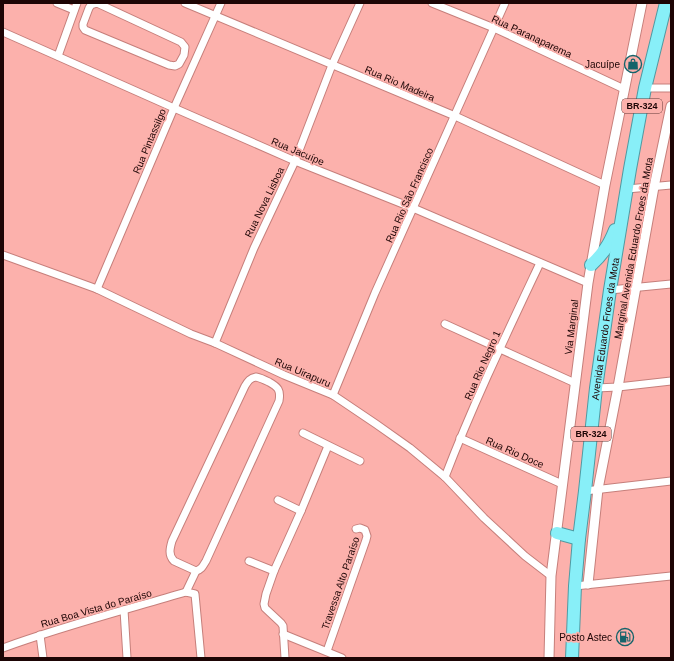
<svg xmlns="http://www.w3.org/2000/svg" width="674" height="661" viewBox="0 0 674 661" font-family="Helvetica,sans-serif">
<rect width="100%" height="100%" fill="#fcb1ac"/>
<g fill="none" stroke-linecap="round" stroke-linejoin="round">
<g stroke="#c67f7b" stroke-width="9">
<g id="minor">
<polyline points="57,3 74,10"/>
<polygon points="97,3 181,42 185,47 184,55 179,64 175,66 169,65 85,30 83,27 83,24 89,8 91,5"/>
<polyline points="185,3 455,116 605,185"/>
<polyline points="432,3 494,28 624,89"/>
<polyline points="3,32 174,108 295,161 413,208 588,283"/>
<polyline points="58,56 77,3"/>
<polyline points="645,88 671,88"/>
<polyline points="627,189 671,185"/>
<polyline points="3,255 97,289 191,334 215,343 284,375 333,395 376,424 410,448 445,477 484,518 525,556 551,576"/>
<polyline points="97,289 174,108 221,3"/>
<polyline points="610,290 671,284"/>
<polyline points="445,324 575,383"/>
<polyline points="215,343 254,248 295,161 332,65 360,3"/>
<path d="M256 377C261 378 265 380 269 382 278 387 281 390 279 401L206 561C203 566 202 569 196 571L174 561C168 555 170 548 172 541L245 386C248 381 250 378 256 377Z"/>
<polyline points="596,388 618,387 671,381"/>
<polyline points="333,395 375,293 505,3"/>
<polyline points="303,433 360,461"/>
<polyline points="460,438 562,484"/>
<path d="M445 477C473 404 507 333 540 263"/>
<polyline points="585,491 671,481"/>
<polyline points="278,500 301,511"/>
<polyline points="249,561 274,571"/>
<polyline points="575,586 671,576"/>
<polyline points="186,592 196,571"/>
<polyline points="124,610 127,658"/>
<polyline points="283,634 342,658"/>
<polyline points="40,635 43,658"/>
<path d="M3 648C63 626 125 610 186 592L195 594 201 658"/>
<polyline points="327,651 366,540 367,536 365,530 360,528 356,529"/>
<polyline points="285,658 283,626 281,623 265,608 264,604 266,594 274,571 301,511 328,446"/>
</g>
</g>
<g stroke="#c67f7b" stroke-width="11">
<g id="tertiary">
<polyline points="588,584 598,489 618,387 654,187 671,106"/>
<polyline points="549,658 551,576 588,283 605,185 642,3"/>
</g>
</g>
<g stroke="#509aa2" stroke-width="14">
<g id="trunk">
<path d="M591 265C603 254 609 245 615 230"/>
<polyline points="557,533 579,539"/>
<path id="s1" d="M572 658 575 586 579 539 585 491 596 388 610 290 630 169 645 88 666 3"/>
</g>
</g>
<use href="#minor" stroke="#fff" stroke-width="7"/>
<use href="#tertiary" stroke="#fff" stroke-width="9"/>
<use href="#trunk" stroke="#88eff8" stroke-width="12"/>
</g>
<defs>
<g id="shop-ring" transform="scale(0.9)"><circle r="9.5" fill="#fcb1ac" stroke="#15636a" stroke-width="1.5"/><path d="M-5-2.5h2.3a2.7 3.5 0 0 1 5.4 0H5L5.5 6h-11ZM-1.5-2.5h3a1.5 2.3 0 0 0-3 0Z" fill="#15636a"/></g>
<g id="fuel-ring" transform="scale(0.9)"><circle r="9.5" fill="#fcb1ac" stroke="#15636a" stroke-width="1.5"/><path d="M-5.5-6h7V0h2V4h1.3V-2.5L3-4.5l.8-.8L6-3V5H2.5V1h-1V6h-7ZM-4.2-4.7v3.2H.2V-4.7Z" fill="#15636a"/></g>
</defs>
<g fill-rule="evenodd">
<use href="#shop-ring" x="633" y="64"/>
<use href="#fuel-ring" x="625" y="637"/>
</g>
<g text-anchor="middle" stroke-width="3.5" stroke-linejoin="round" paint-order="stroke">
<g fill="#fcb1ac" stroke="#603937" stroke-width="1">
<rect x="622" y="99" width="40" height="14" rx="3"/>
<rect x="571" y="427" width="40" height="14" rx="3"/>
</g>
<g font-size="9" font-weight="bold" fill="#1d0505">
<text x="642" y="109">BR-324</text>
<text x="591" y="437">BR-324</text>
</g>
<g font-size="10" fill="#1d0505" stroke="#fcb1ac">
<text transform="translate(532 36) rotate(25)" y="4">Rua Paranaparema</text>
<text transform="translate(400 83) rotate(23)" y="4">Rua Rio Madeira</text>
<text transform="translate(149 141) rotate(-67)" y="4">Rua Pintassilgo</text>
<text transform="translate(298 151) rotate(23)" y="4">Rua Jacuípe</text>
<text transform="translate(409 195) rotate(-66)" y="4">Rua Rio São Francisco</text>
<text transform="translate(264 202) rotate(-64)" y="4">Rua Nova Lisboa</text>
<text transform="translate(633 248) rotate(-80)" y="4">Marginal Avenida Eduardo Froes da Mota</text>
<text transform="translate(571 327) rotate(-83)" y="4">Via Marginal</text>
<text dy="4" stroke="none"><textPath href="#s1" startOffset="331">Avenida Eduardo Froes da Mota</textPath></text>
<text transform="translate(482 365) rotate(-66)" y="4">Rua Rio Negro 1</text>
<text transform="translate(303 372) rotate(23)" y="4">Rua Uirapuru</text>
<text transform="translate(515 452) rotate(24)" y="4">Rua Rio Doce</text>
<text transform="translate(340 583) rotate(-71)" y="4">Travessa Alto Paraíso</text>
<text transform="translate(96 608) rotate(-16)" y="4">Rua Boa Vista do Paraíso</text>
</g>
<g font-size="10" fill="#1d0505" stroke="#fcb1ac" text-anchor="end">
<text x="620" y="68">Jacuípe</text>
<text x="612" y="641">Posto Astec</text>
</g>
</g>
<rect width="674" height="661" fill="none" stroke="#1d0505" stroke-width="8"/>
</svg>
